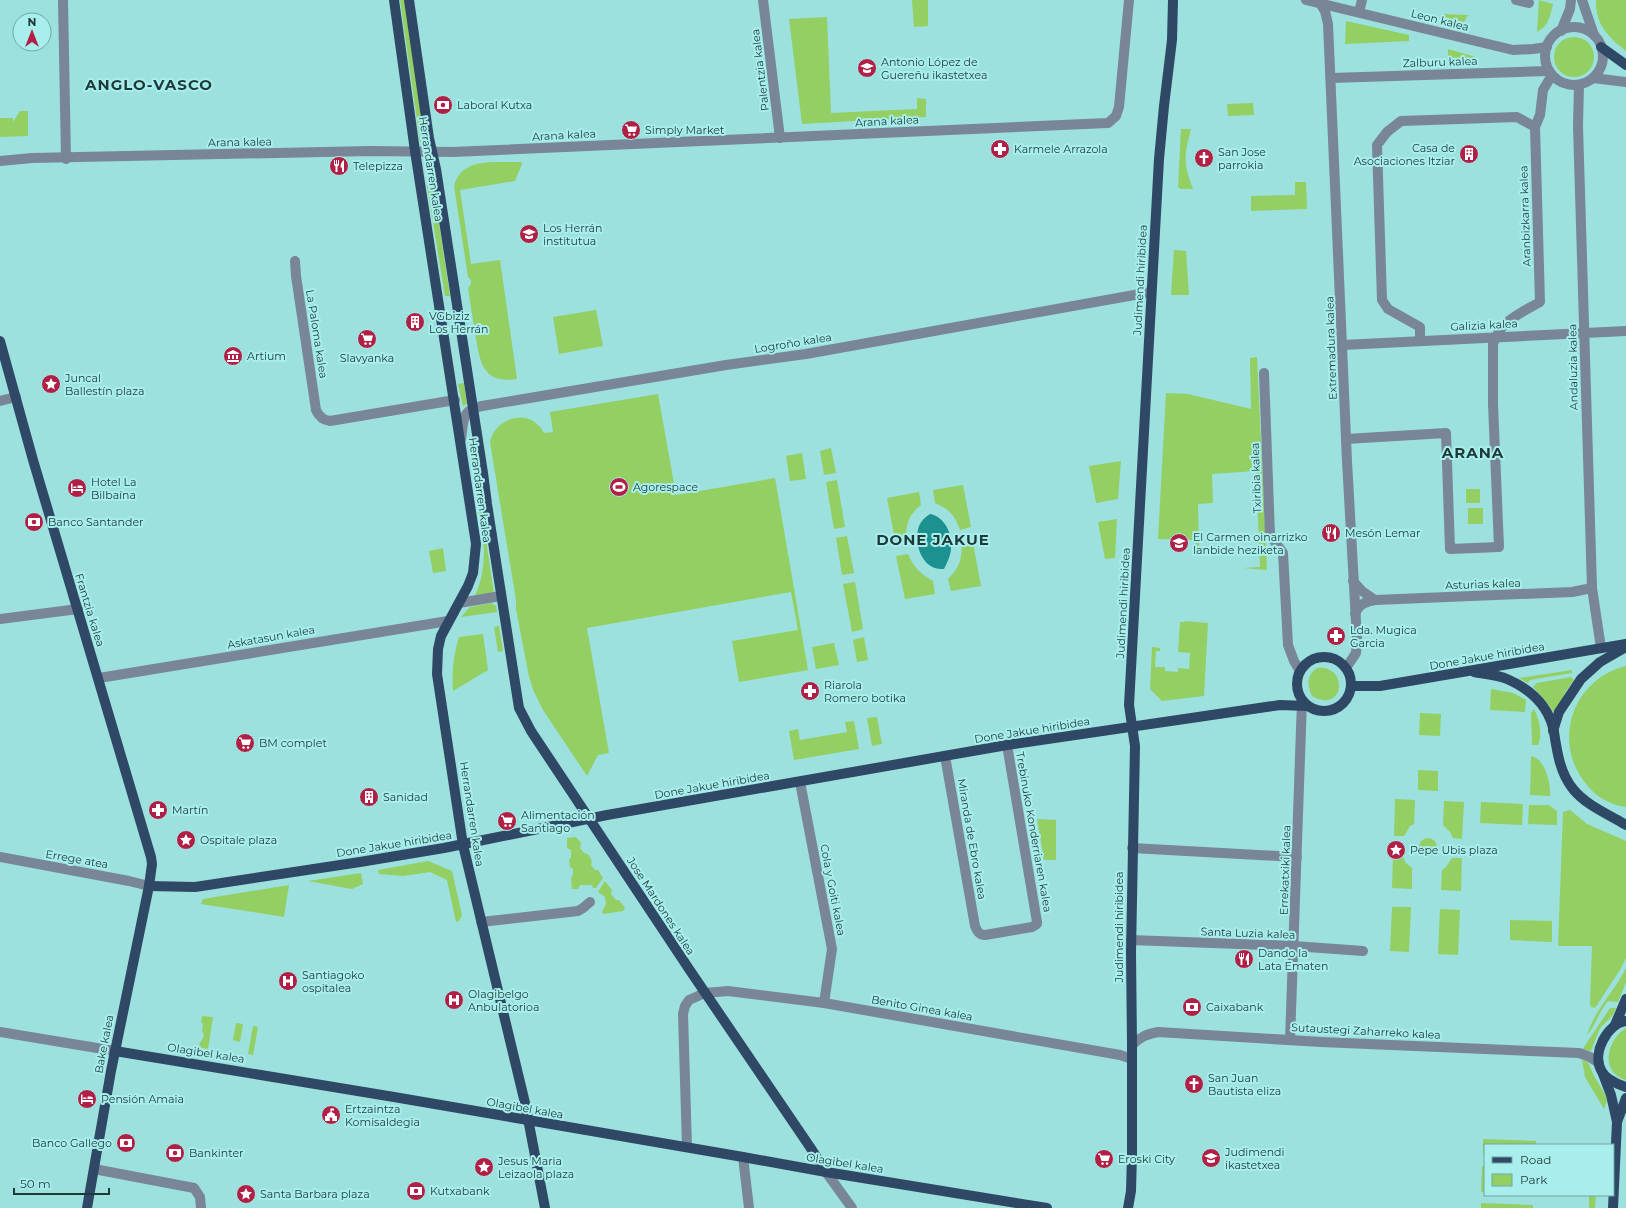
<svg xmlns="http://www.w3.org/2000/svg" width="1626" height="1208" viewBox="0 0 1626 1208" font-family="Montserrat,sans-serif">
<rect width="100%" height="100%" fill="#9ce1de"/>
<g fill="#93cf63">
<polygon points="400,0 405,0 425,143 424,145 422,145 420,141"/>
<polygon points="912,0 928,0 928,26 914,27"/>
<path d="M1539 0 1553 4C1550 16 1549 26 1537 32Z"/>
<path d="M1596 0H1626V51C1608 37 1595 24 1596 0Z"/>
<polygon points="1443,14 1468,15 1464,22 1443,17"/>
<polygon points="827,17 831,113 917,109 917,98 926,99 926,117 802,124 789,19"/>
<polygon points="1346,21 1409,35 1409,41 1345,44"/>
<circle cx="1574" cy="57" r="20"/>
<polygon points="1448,49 1476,57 1475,59 1448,61"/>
<polygon points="1253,103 1254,115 1228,116 1227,104"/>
<polygon points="20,111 28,111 28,136 0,137 0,118 13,118 13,122"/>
<path d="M1181 129H1191C1184 156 1183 162 1193 189H1181L1178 187Z"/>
<path d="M521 162 522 164 515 181 460 190 471 264 500 260 517 379C482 384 480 362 475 333 473 318 470 303 468 288L471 284V280L468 277 454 186C462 156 496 163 521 162Z"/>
<polygon points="1295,182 1306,182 1307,209 1251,211 1251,196 1295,195"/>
<polygon points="433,184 450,296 445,296 427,185"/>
<polygon points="1174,250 1186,251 1189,295 1171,295"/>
<polygon points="596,310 603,346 559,354 553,317"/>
<polygon points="1257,357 1267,570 1243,568 1260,567 1256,471 1212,474 1213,503 1198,504 1199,548 1193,540 1158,539 1166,393 1188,394 1251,409 1250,358"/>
<polygon points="464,383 467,404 463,406 458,384"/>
<path d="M658 394 676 495 775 478 808 670 739 682 732 641 798 630 791 592 587 628 609 753 598 755 587 776 543 710 534 692 529 677 516 609V600L490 442C494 421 522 409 538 425 541 427 542 430 544 433L553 432 550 412Z"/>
<polygon points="831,448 836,473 824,475 820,451"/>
<polygon points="802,453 806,479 790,481 786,456"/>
<polygon points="1121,461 1118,499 1096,503 1089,466"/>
<path d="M477 473 478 488 494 593 475 595C482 581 484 566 484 549L474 483Z"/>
<polygon points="837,480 845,527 834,529 826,482"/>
<path d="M963 485 971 527 960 530C954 514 950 510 935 503L933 490Z"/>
<rect x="1466" y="489" width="14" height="14"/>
<path d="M919 492 921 505C909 514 906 524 906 538L895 540 887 498Z"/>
<rect x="1468" y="508" width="15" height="16"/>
<polygon points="1117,519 1115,558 1105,559 1098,522"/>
<polygon points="847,536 854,573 842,575 836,538"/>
<path d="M973 543 981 586 951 591 948 579C960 567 961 561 962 545Z"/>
<polygon points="443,548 446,571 433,573 429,551"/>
<path d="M908 554C914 568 921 574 933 581L935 594 905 599 896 556Z"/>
<polygon points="855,582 863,629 852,632 843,584"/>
<polygon points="491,603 496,606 497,612 461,617 470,607"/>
<polygon points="1185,621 1208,623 1204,696 1162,701 1150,689 1152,647 1160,648 1160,651 1156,651 1155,667 1165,667 1165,671 1178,672 1178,668 1189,669 1190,653 1178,652 1180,622 1184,622"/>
<polygon points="499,626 503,651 498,652 494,627"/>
<path d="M483 634 488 670 453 691C452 672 453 656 459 637Z"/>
<polygon points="864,637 868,660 857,662 853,640"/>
<polygon points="834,643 839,665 816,669 812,647"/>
<path d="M1626 666V807C1611 805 1596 797 1587 785 1551 743 1572 679 1626 666Z"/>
<path d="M1317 668C1349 664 1345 715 1312 696 1307 685 1306 676 1317 668Z"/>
<polygon points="1572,670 1572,673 1530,680 1528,683 1519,678"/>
<polygon points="1571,677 1574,680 1566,691 1556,712 1553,712 1545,700 1533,687 1537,683"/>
<polygon points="1491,689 1513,693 1526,700 1525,712 1490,710"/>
<path d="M1534 709C1539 719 1543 734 1538 745H1532L1531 713Z"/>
<polygon points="1420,713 1441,714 1440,736 1419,735"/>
<polygon points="877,717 882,744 872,746 867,718"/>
<polygon points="854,721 859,749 794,760 789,731 798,729 800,740 847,732 845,722"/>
<path d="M1531 756C1545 758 1551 784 1550 796L1530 795Z"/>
<polygon points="1418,770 1438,771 1438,791 1418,790"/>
<polygon points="1395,799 1415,800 1414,824 1410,826 1404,836 1394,836"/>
<polygon points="1444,801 1464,802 1462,839 1453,838 1450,832 1443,825"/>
<polygon points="1481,802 1523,804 1522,825 1480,823"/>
<polygon points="1529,805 1549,805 1557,811 1557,825 1528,824"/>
<polygon points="1570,810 1587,824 1626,841 1626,958 1620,970 1595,1008 1591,1007 1590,1003 1592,946 1558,946 1563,812"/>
<polygon points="1037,819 1056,820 1056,860 1044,860"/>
<polygon points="576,837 581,843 580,848 584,853 588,854 592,861 591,865 595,870 598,870 603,878 596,888 593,888 592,885 580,885 578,889 572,889 571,878 573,875 573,869 570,867 569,859 571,858 571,850 567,848 567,838"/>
<circle cx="1428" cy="847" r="9"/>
<polygon points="1393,856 1403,856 1405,862 1412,868 1412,889 1392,888"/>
<polygon points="1452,858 1462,858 1461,891 1441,890 1442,870 1446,867"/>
<polygon points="428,861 452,871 462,915 459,921 456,922 447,880 430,872 403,876 379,874 378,870"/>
<polygon points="361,873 363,884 352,889 308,881"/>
<polygon points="605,881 612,890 611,894 616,900 619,900 625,908 623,911 603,914 602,912 606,904 605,897 598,892 599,890"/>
<polygon points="289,885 284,917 201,904 203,899"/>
<polygon points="1392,907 1411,907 1409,952 1390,951"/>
<polygon points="1440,909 1460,910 1458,955 1438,954"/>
<polygon points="1510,920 1552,921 1552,942 1510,940"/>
<path d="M1626 968V982L1618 1002 1608 1001C1599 1011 1596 1025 1587 1035 1595 1009 1615 991 1626 968Z"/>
<polygon points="1610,1008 1616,1008 1613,1015 1600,1028 1591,1051 1582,1050"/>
<polygon points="202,1016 213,1017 208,1049 198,1047 204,1036 202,1030 203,1023 201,1023"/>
<polygon points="236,1023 243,1024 240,1042 233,1040"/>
<polygon points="253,1026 258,1027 253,1055 248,1054"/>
<path d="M1626 1028V1080C1599 1072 1607 1040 1626 1028Z"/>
<polygon points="1582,1060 1588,1062 1594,1076 1606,1096 1607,1101 1604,1109 1585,1077"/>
<polygon points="1483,1139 1536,1141 1536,1145 1485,1145 1485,1154 1483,1154"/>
<polygon points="1482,1166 1485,1166 1485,1192 1481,1192"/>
<polygon points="1589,1195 1596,1195 1595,1208 1589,1208"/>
<polygon points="1481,1203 1533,1205 1533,1208 1481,1208"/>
</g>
<path fill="#1d918f" d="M930 514C944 516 953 534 951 548 951 555 947 563 944 569 922 571 913 543 919 526 921 521 925 517 930 514Z"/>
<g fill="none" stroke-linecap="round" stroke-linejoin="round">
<g stroke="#788698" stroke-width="10">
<polyline points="63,0 66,159"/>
<polyline points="763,0 780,138"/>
<polyline points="1306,0 1513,50 1533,49 1547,47"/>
<polyline points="1516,0 1529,3"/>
<polyline points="1582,0 1594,35"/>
<polyline points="1320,3 1325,11 1328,24 1347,461 1357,639 1356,653 1346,668"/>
<polyline points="1359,12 1362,0"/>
<circle cx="1574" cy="56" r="29"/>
<polyline points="1561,31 1570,9 1571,0"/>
<polyline points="1331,78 1549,71"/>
<polyline points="1593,78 1626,82"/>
<polyline points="1579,85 1578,126 1592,588 1601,648"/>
<polyline points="0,161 32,158 370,151 453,152 1108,123 1116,116 1119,107 1129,0"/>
<path d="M295 261 296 276 316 410C319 417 323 420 330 421L455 400"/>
<polyline points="1420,340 1420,327 1388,309 1382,300 1377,145 1387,132 1401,121 1517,117 1535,127"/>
<polyline points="1342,345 1626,331"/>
<polyline points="1264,373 1270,535 1283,553 1288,645 1294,661 1300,671"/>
<polyline points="0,401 16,397"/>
<path d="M461 439C464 420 461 410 482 406L726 365 806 354 1151 292"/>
<path d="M1346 439 1446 433 1450 549 1499 547 1493 404V344C1500 321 1521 313 1540 302L1535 127 1540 115 1543 90 1552 75"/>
<polyline points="1353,581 1362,591 1375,600 1572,592 1592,588"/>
<polyline points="459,603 501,596"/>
<path d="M1355 614C1359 604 1365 602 1375 600"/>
<polyline points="0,619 78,609"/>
<polyline points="99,678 448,621"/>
<path d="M945 756 975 926C977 931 979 935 985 935L1032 927 1037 924V922L1007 745"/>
<polyline points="800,782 832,949 824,1003"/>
<polyline points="1132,848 1297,857"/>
<polyline points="0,857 129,881 149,886"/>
<polyline points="481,922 578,911 583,908 590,902"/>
<polyline points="1131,940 1294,946 1363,951"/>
<polyline points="0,1032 115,1051"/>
<polyline points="1290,1040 1302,701"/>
<path d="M1132 1045C1140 1037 1147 1034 1158 1032L1321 1042 1579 1053 1590 1057 1599 1063"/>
<polyline points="687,1147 683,1014 685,1006 689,1000 705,993 728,991 824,1003 1120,1055 1132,1059"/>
<polyline points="743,1157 749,1208"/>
<polyline points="94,1169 194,1188 200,1197 201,1208"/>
<polyline points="826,1172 852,1208"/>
</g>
<g stroke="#2f4865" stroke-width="10">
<polyline points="394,0 415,151 476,544 473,573 468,586 441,636 438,649 437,674 463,845 525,1103 545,1208"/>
<polyline points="409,0 429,138 436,169 483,473 487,504 519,708 531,731 689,969 810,1147 826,1172"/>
<polyline points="1601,47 1626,65"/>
<polyline points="0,341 33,460 151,857 152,864 149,886 111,1071 87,1208"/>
<circle cx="1324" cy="684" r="27"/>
<path d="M1474 672C1485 674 1498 675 1507 679 1530 689 1549 706 1554 732 1557 752 1560 773 1573 789 1587 806 1608 814 1626 825"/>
<polyline points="1351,686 1380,686 1626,644"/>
<polyline points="1553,731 1559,712 1581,679 1600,662 1626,647"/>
<polyline points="149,886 195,887 360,862 444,848 607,815 1007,745 1280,705 1307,706"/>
<path d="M1626 1021C1607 1024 1592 1053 1601 1070 1605 1079 1617 1084 1626 1087"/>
<polyline points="1615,1025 1626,999"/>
<polyline points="115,1051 394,1097 743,1157 826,1172 1047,1208"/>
<polyline points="1603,1074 1611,1095 1617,1122 1613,1208"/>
<polyline points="1617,1122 1626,1098"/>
<polyline points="1128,1208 1131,1191 1132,1154 1132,1045 1131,952 1135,746 1129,705 1159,159 1164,106 1172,40 1173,0"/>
</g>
</g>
<defs>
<g id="school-disc" transform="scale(1)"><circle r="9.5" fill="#b21f45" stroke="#a8eeec"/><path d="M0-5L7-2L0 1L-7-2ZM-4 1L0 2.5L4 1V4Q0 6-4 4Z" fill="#fff"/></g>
<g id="bank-disc" transform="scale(1)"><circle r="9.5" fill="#b21f45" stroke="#a8eeec"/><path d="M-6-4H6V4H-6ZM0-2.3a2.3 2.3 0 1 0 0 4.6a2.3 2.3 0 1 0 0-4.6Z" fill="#fff"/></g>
<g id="supermarket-disc" transform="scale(1)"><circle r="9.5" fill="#b21f45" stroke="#a8eeec"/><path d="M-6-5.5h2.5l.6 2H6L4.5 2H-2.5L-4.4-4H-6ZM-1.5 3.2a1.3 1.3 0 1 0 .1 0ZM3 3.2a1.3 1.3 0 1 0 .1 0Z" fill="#fff"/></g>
<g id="pharmacy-disc" transform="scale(1)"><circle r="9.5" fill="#b21f45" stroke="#a8eeec"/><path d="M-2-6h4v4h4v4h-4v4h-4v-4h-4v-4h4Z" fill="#fff"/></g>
<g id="building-disc" transform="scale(1)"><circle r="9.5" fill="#b21f45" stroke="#a8eeec"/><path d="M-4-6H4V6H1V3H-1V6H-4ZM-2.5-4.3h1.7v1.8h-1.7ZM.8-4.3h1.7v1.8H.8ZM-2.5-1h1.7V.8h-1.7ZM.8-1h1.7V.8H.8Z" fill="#fff"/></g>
<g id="church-disc" transform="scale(1)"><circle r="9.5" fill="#b21f45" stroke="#a8eeec"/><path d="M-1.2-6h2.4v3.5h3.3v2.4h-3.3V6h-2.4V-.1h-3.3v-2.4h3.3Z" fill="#fff"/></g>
<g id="restaurant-disc" transform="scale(1)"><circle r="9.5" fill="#b21f45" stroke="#a8eeec"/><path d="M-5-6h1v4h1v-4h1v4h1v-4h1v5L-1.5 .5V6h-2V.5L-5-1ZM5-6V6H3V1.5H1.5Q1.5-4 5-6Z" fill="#fff"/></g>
<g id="museum-disc" transform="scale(1)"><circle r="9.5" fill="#b21f45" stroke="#a8eeec"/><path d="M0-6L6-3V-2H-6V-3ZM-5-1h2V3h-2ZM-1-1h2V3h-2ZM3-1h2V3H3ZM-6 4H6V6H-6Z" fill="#fff"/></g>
<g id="sight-disc" transform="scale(1)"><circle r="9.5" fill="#b21f45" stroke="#a8eeec"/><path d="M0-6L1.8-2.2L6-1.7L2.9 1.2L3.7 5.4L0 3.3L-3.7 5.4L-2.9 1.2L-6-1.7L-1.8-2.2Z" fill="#fff"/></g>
<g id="stadium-disc" transform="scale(1)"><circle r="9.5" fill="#b21f45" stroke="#a8eeec"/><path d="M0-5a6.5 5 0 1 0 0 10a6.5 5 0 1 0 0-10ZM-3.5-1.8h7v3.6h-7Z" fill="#fff"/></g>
<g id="hotel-disc" transform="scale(1)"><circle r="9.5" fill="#b21f45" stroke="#a8eeec"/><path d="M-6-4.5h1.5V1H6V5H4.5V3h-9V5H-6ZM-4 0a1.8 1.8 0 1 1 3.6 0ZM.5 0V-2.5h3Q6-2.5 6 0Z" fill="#fff"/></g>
<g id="university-disc" transform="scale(1)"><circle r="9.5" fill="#b21f45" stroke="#a8eeec"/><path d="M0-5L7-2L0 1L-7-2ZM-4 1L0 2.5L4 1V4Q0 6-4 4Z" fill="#fff"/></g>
<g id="hospital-disc" transform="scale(1)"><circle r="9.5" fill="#b21f45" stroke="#a8eeec"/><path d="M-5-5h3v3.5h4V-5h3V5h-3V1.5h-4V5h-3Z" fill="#fff"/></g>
<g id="civic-disc" transform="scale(1)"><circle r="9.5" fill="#b21f45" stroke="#a8eeec"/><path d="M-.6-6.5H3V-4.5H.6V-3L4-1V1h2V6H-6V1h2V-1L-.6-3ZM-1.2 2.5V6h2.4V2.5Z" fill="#fff"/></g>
</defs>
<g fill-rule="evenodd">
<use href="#school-disc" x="867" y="68"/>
<use href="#bank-disc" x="443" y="105"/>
<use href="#supermarket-disc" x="631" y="130"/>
<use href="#pharmacy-disc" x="1000" y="149"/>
<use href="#building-disc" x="1469" y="154"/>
<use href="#church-disc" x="1204" y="158"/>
<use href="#restaurant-disc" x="339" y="166"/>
<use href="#school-disc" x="529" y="234"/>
<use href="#building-disc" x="415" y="322"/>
<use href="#supermarket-disc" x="367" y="339"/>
<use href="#museum-disc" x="233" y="356"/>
<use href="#sight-disc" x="51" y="384"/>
<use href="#stadium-disc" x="619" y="487"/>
<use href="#hotel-disc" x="77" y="488"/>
<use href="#bank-disc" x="34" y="522"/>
<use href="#restaurant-disc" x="1331" y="533"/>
<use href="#university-disc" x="1179" y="543"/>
<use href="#pharmacy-disc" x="1336" y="636"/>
<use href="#pharmacy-disc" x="810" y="691"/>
<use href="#supermarket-disc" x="245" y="743"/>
<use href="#building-disc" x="369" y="797"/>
<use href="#pharmacy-disc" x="158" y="810"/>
<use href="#supermarket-disc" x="507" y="821"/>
<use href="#sight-disc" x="186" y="840"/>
<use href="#sight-disc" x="1396" y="850"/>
<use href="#restaurant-disc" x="1244" y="959"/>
<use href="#hospital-disc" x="288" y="981"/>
<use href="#hospital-disc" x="454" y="1000"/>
<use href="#bank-disc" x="1192" y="1007"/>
<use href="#church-disc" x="1194" y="1084"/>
<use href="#hotel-disc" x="87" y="1099"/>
<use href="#civic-disc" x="331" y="1115"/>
<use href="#bank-disc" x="126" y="1143"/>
<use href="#bank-disc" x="175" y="1153"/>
<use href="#school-disc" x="1211" y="1158"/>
<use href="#supermarket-disc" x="1104" y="1159"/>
<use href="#sight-disc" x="484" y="1167"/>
<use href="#bank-disc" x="416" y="1191"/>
<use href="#sight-disc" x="246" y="1194"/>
</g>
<g text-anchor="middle" stroke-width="4" stroke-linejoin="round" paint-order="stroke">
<g font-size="11" fill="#1d3a39" stroke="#a8eeec">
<text transform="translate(1440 20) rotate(14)" y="4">Leon kalea</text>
<text transform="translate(1440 62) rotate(-2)" y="4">Zalburu kalea</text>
<text transform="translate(760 70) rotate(-97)" y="4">Palentzia kalea</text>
<text transform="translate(887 121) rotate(-3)" y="4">Arana kalea</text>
<text transform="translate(564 135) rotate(-3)" y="4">Arana kalea</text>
<text transform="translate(240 142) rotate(-1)" y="4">Arana kalea</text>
<text transform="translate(431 169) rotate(81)" y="4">Herrandarren kalea</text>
<text transform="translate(1525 216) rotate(-92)" y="4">Aranbizkarra kalea</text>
<text transform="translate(1140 280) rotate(-87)" y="4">Judimendi hiribidea</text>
<text transform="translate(1484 325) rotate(-3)" y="4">Galizia kalea</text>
<text transform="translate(317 334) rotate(81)" y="4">La Paloma kalea</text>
<text transform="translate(793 343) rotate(-9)" y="4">Logroño kalea</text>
<text transform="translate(1331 348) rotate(-92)" y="4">Extremadura kalea</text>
<text transform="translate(1573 367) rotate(-91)" y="4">Andaluzia kalea</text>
<text transform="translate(1256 478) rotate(-92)" y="4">Txiribia kalea</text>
<text transform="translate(480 490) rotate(82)" y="4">Herrandarren kalea</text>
<text transform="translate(1483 584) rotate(-2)" y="4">Asturias kalea</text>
<text transform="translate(1123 603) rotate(-87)" y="4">Judimendi hiribidea</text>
<text transform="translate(90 610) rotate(73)" y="4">Frantzia kalea</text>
<text transform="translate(271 637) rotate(-10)" y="4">Askatasun kalea</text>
<text transform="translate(1487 656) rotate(-10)" y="4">Done Jakue hiribidea</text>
<text transform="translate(1032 730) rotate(-9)" y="4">Done Jakue hiribidea</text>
<text transform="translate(712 785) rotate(-10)" y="4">Done Jakue hiribidea</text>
<text transform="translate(472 814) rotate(81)" y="4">Herrandarren kalea</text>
<text transform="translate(1034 832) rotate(80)" y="4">Trebinuko Konderriaren kalea</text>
<text transform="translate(972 839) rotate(80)" y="4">Miranda de Ebro kalea</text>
<text transform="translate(394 844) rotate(-9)" y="4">Done Jakue hiribidea</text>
<text transform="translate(77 859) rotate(10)" y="4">Errege atea</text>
<text transform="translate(1285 870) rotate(-88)" y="4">Errekatxiki kalea</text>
<text transform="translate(833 890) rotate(79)" y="4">Cola y Goiti kalea</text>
<text transform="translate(661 906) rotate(57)" y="4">Jose Mardones kalea</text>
<text transform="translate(1119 927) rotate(-90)" y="4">Judimendi hiribidea</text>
<text transform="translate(1248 933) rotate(2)" y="4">Santa Luzia kalea</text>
<text transform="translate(922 1008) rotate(10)" y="4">Benito Ginea kalea</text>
<text transform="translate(1366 1031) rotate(3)" y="4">Sutaustegi Zaharreko kalea</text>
<text transform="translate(104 1044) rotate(-79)" y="4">Bake kalea</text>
<text transform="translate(206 1053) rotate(9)" y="4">Olagibel kalea</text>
<text transform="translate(525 1108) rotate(10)" y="4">Olagibel kalea</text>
<text transform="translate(845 1163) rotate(9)" y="4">Olagibel kalea</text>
</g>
<g font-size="11" fill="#1d3a39" stroke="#a8eeec" text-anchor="start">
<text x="881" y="66">Antonio López de<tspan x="881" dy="13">Guereñu ikastetxea</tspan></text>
<text x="457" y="109">Laboral Kutxa</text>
<text x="645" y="134">Simply Market</text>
<text x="1455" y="152" text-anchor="end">Casa de<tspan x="1455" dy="13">Asociaciones Itziar</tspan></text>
<text x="1014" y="153">Karmele Arrazola</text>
<text x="1218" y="156">San Jose<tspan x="1218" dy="13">parrokia</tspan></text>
<text x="353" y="170">Telepizza</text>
<text x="543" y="232">Los Herrán<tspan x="543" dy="13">institutua</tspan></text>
<text x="429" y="320">VGbiziz<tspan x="429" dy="13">Los Herrán</tspan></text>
<text x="247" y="360">Artium</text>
<text x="367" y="362" text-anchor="middle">Slavyanka</text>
<text x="65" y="382">Juncal<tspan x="65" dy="13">Ballestín plaza</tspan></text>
<text x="91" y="486">Hotel La<tspan x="91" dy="13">Bilbaína</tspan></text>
<text x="633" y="491">Agorespace</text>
<text x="48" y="526">Banco Santander</text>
<text x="1345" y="537">Mesón Lemar</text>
<text x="1193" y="541">El Carmen oinarrizko<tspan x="1193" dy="13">lanbide heziketa</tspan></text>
<text x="1350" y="634">Lda. Mugica<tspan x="1350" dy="13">Garcia</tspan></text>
<text x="824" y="689">Riarola<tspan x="824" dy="13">Romero botika</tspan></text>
<text x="259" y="747">BM complet</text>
<text x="383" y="801">Sanidad</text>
<text x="172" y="814">Martín</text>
<text x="521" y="819">Alimentación<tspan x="521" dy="13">Santiago</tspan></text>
<text x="200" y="844">Ospitale plaza</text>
<text x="1410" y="854">Pepe Ubis plaza</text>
<text x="1258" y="957">Dando la<tspan x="1258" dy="13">Lata Ematen</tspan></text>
<text x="302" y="979">Santiagoko<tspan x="302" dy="13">ospitalea</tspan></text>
<text x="468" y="998">Olagibelgo<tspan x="468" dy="13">Anbulatorioa</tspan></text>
<text x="1206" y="1011">Caixabank</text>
<text x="1208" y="1082">San Juan<tspan x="1208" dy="13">Bautista eliza</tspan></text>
<text x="101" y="1103">Pensión Amaia</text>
<text x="345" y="1113">Ertzaintza<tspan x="345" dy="13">Komisaldegia</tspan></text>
<text x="112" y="1147" text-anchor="end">Banco Gallego</text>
<text x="1225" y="1156">Judimendi<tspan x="1225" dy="13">ikastetxea</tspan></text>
<text x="189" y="1157">Bankinter</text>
<text x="1118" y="1163">Eroski City</text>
<text x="498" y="1165">Jesus Maria<tspan x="498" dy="13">Leizaola plaza</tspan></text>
<text x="430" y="1195">Kutxabank</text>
<text x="260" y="1198">Santa Barbara plaza</text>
</g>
<g font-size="15" font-weight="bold" letter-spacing="1" fill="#1d3a39" stroke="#a8eeec">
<text x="149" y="90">ANGLO-VASCO</text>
<text x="1473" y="458">ARANA</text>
<text x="933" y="545">DONE JAKUE</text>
</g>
</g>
<rect x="1484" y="1144" width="130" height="52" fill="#a8eeec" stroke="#70a6a4"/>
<rect x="1492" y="1157" width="20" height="6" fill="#2f4865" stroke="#70a6a4"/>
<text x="1520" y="1164" font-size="12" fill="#1d3a39">Road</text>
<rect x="1492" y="1174" width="20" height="12" fill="#93cf63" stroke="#70a6a4"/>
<text x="1520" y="1184" font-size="12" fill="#1d3a39">Park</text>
<g transform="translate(32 32)"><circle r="19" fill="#a8eeec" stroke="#70a6a4"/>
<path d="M0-3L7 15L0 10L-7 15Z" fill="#b21f45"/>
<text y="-6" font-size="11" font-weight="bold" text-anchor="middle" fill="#1d3a39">N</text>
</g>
<path d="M14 1188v6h95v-6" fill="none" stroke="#1d3a39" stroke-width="2"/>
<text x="20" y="1188" font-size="12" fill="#1d3a39" stroke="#a8eeec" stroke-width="3" paint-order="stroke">50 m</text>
</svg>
